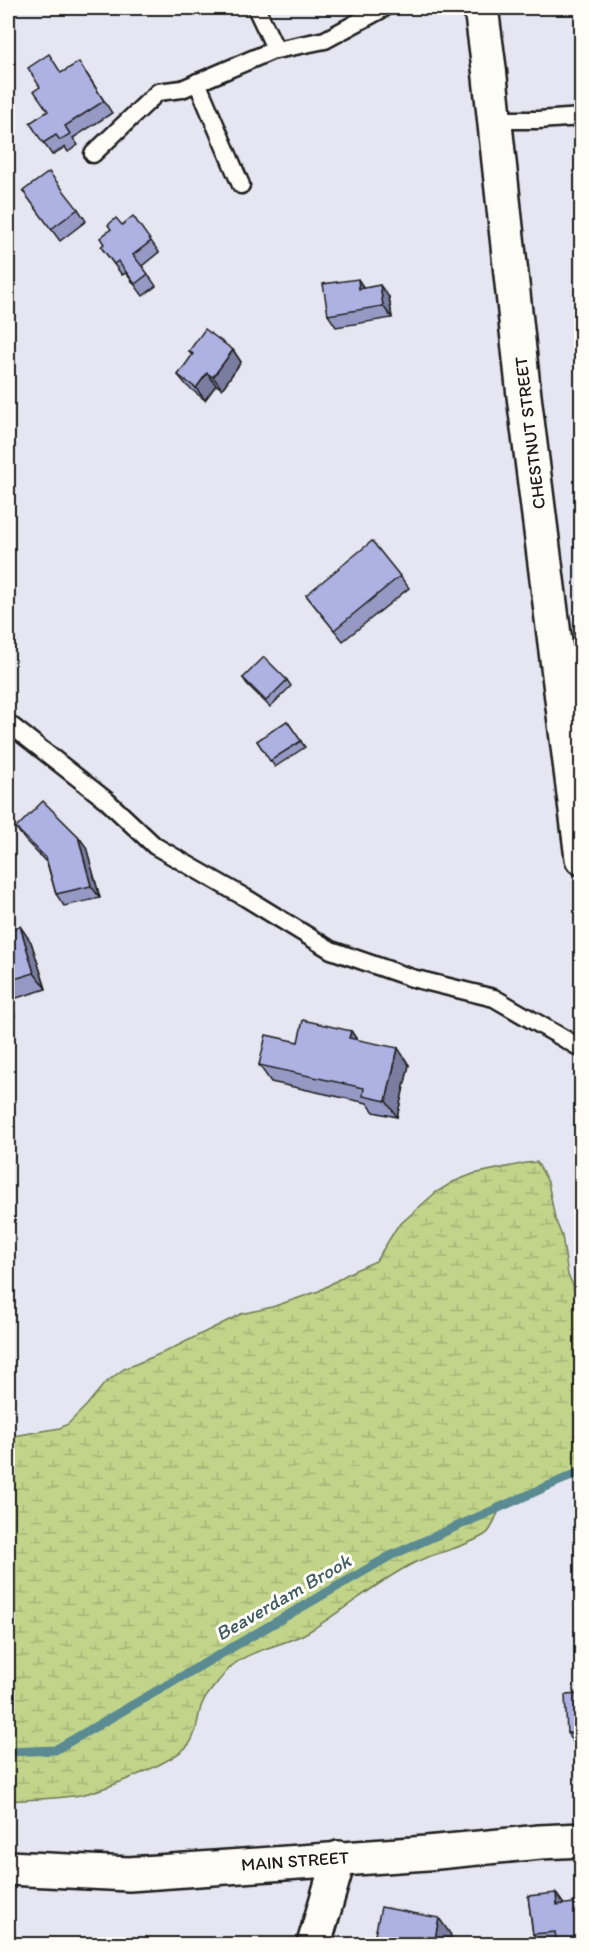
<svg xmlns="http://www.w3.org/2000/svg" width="589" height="1952" viewBox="0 0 589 1952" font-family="Itim,sans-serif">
<defs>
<pattern id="wetland-marsh" width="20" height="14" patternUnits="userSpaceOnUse" patternTransform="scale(1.5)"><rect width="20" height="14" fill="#c1d489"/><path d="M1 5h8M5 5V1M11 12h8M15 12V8" fill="none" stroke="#a5b576"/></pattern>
</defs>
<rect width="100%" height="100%" fill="#e5e6f1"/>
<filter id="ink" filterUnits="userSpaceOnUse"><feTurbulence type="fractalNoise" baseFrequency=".0167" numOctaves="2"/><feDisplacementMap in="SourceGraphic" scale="12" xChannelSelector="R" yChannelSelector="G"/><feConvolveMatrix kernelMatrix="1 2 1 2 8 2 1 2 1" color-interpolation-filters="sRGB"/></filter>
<g filter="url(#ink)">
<path fill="url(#wetland-marsh)" stroke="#6e7852" stroke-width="1.5" d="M537 1162 548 1182 555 1219 562 1236 568 1275 581 1301V1476C560 1486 535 1491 513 1500 492 1509 497 1526 486 1534 463 1549 434 1552 410 1565 374 1584 343 1611 308 1632 284 1646 254 1648 233 1665 228 1669 204 1698 202 1704 197 1717 198 1731 190 1743 176 1762 104 1790 80 1795 56 1799 31 1799 8 1801V1437L60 1428 68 1424 86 1406 105 1383 124 1369 169 1350 241 1314 272 1307 319 1291 351 1272 376 1261 397 1227 435 1193 453 1182 473 1174 526 1163Z"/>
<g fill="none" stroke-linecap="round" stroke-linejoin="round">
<polyline stroke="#5a8a92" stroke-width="9" points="8,1752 55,1750 390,1556 582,1471"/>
<g stroke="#1c1c1c" stroke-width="21">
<g id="lane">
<polyline points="256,8 276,50 325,40 384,8"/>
<polyline points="197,82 241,185"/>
<polyline points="495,120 538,120 582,117"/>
<polyline points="93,154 158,92 182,89 276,49"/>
<polyline points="8,723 106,800 155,846 246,898 331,950 412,978 494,998 582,1049"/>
</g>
</g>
<g stroke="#1c1c1c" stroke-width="38">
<polyline id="street" points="314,1944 339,1858"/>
</g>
<g stroke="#1c1c1c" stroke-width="38">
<g id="secondary">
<polyline points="481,8 489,68 524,396 582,858"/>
<polyline points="8,1868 129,1874 427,1853 540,1842 582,1840"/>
</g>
</g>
<use href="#lane" stroke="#fdfcf7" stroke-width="16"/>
<use href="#street" stroke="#fdfcf7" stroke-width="33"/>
<use href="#secondary" stroke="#fdfcf7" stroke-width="33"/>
</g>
<g fill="#9699c3" stroke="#1c1c1c" stroke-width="1.5">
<polygon points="62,73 87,74 112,113 73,138 78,145 68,152 65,147 52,155 30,123 48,111"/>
<polygon points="23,191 78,209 86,221 60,241"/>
<polygon points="122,225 151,241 159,252 142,266 156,286 143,296 126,273 122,275 101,247"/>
<polygon points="389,297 392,318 336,327 328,315"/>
<polygon points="233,350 241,362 222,389 216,385 205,400 187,386 178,375 192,356 189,351"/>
<polygon points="400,576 409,588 343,641 306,595"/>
<polygon points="243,678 287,680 291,686 270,707 247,684"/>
<polygon points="287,721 305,747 275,767 257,741"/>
<polygon points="16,828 78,836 86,847 100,898 64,906 56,894 47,863 25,840"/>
<polygon points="8,930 31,942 46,989 10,1000 15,1016 8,1019"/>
<polygon points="351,1031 357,1040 409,1065 397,1117 374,1112 367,1103 271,1082 259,1065 298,1042"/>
<polygon points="582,1694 582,1745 575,1745 567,1733"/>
<polygon points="528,1896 582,1944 540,1944 533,1934"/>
</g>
<g fill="#7a7d9f" stroke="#1c1c1c" stroke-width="1.5">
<polygon points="358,279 366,291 359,289"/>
<polygon points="380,285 389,297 392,318 383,306"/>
<polygon points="233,350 241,362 222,389 213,377"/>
<polygon points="207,373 216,385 205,400 196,388"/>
<polygon points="78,836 86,847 100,898 91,886"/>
<polygon points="20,926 31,942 46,989 34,973"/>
<polygon points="8,996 10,1000 15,1016 8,1006"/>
<polygon points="351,1031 362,1047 349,1038"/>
<polygon points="398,1048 409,1065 397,1117 386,1101"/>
<polygon points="556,1893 567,1909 557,1905"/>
<polygon points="439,1918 451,1935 449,1944 434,1944"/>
</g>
<g fill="#aeb2e3" stroke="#1c1c1c" stroke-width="1.5">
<polygon points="49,54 61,73 79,62 104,101 65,126 70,134 60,140 56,135 43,143 30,123 48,111 34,91 40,87 28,68"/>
<polygon points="49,172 78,209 51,229 23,191"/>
<polygon points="579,212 582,212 582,235"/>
<polygon points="133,216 151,241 133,255 148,274 135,284 118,261 114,264 101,247 104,244 100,238 111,229 108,225 116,218 122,225"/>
<polygon points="358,279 359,289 380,285 383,306 328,315 323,284"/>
<polygon points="205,329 233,350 213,377 207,373 196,388 178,375 193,354 189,351"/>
<polygon points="372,541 400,576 334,630 306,595"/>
<polygon points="264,657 287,680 266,701 243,678"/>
<polygon points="287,721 301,741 270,761 257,741"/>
<polygon points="43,801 78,836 91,886 56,894 46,858 16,828"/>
<polygon points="20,926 34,973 8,981 8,930"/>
<polygon points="303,1020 351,1031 349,1038 398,1048 386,1101 363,1096 364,1088 259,1065 266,1035 298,1042"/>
<polygon points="582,1694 582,1732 567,1733 565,1695"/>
<polygon points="556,1893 557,1905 582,1902 582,1944 557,1944 555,1932 533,1934 528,1896"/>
<polygon points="381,1907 439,1918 434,1944 373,1944"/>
</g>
</g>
<g text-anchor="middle" stroke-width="6" stroke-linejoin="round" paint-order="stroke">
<g font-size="18" fill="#1c1c1c" stroke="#fdfcf7">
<text transform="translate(530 433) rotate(-97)" y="6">CHESTNUT STREET</text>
<text transform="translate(295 1861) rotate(-4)" y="6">MAIN STREET</text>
</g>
<g font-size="20" font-style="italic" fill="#405c61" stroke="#fdfcf7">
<text transform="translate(283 1597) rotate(-30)" y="7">Beaverdam Brook</text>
</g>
</g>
<rect width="589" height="1952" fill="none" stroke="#fdfcf7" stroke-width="30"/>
<rect x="15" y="15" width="559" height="1922" fill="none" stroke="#1c1c1c" stroke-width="2" filter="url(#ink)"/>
</svg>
